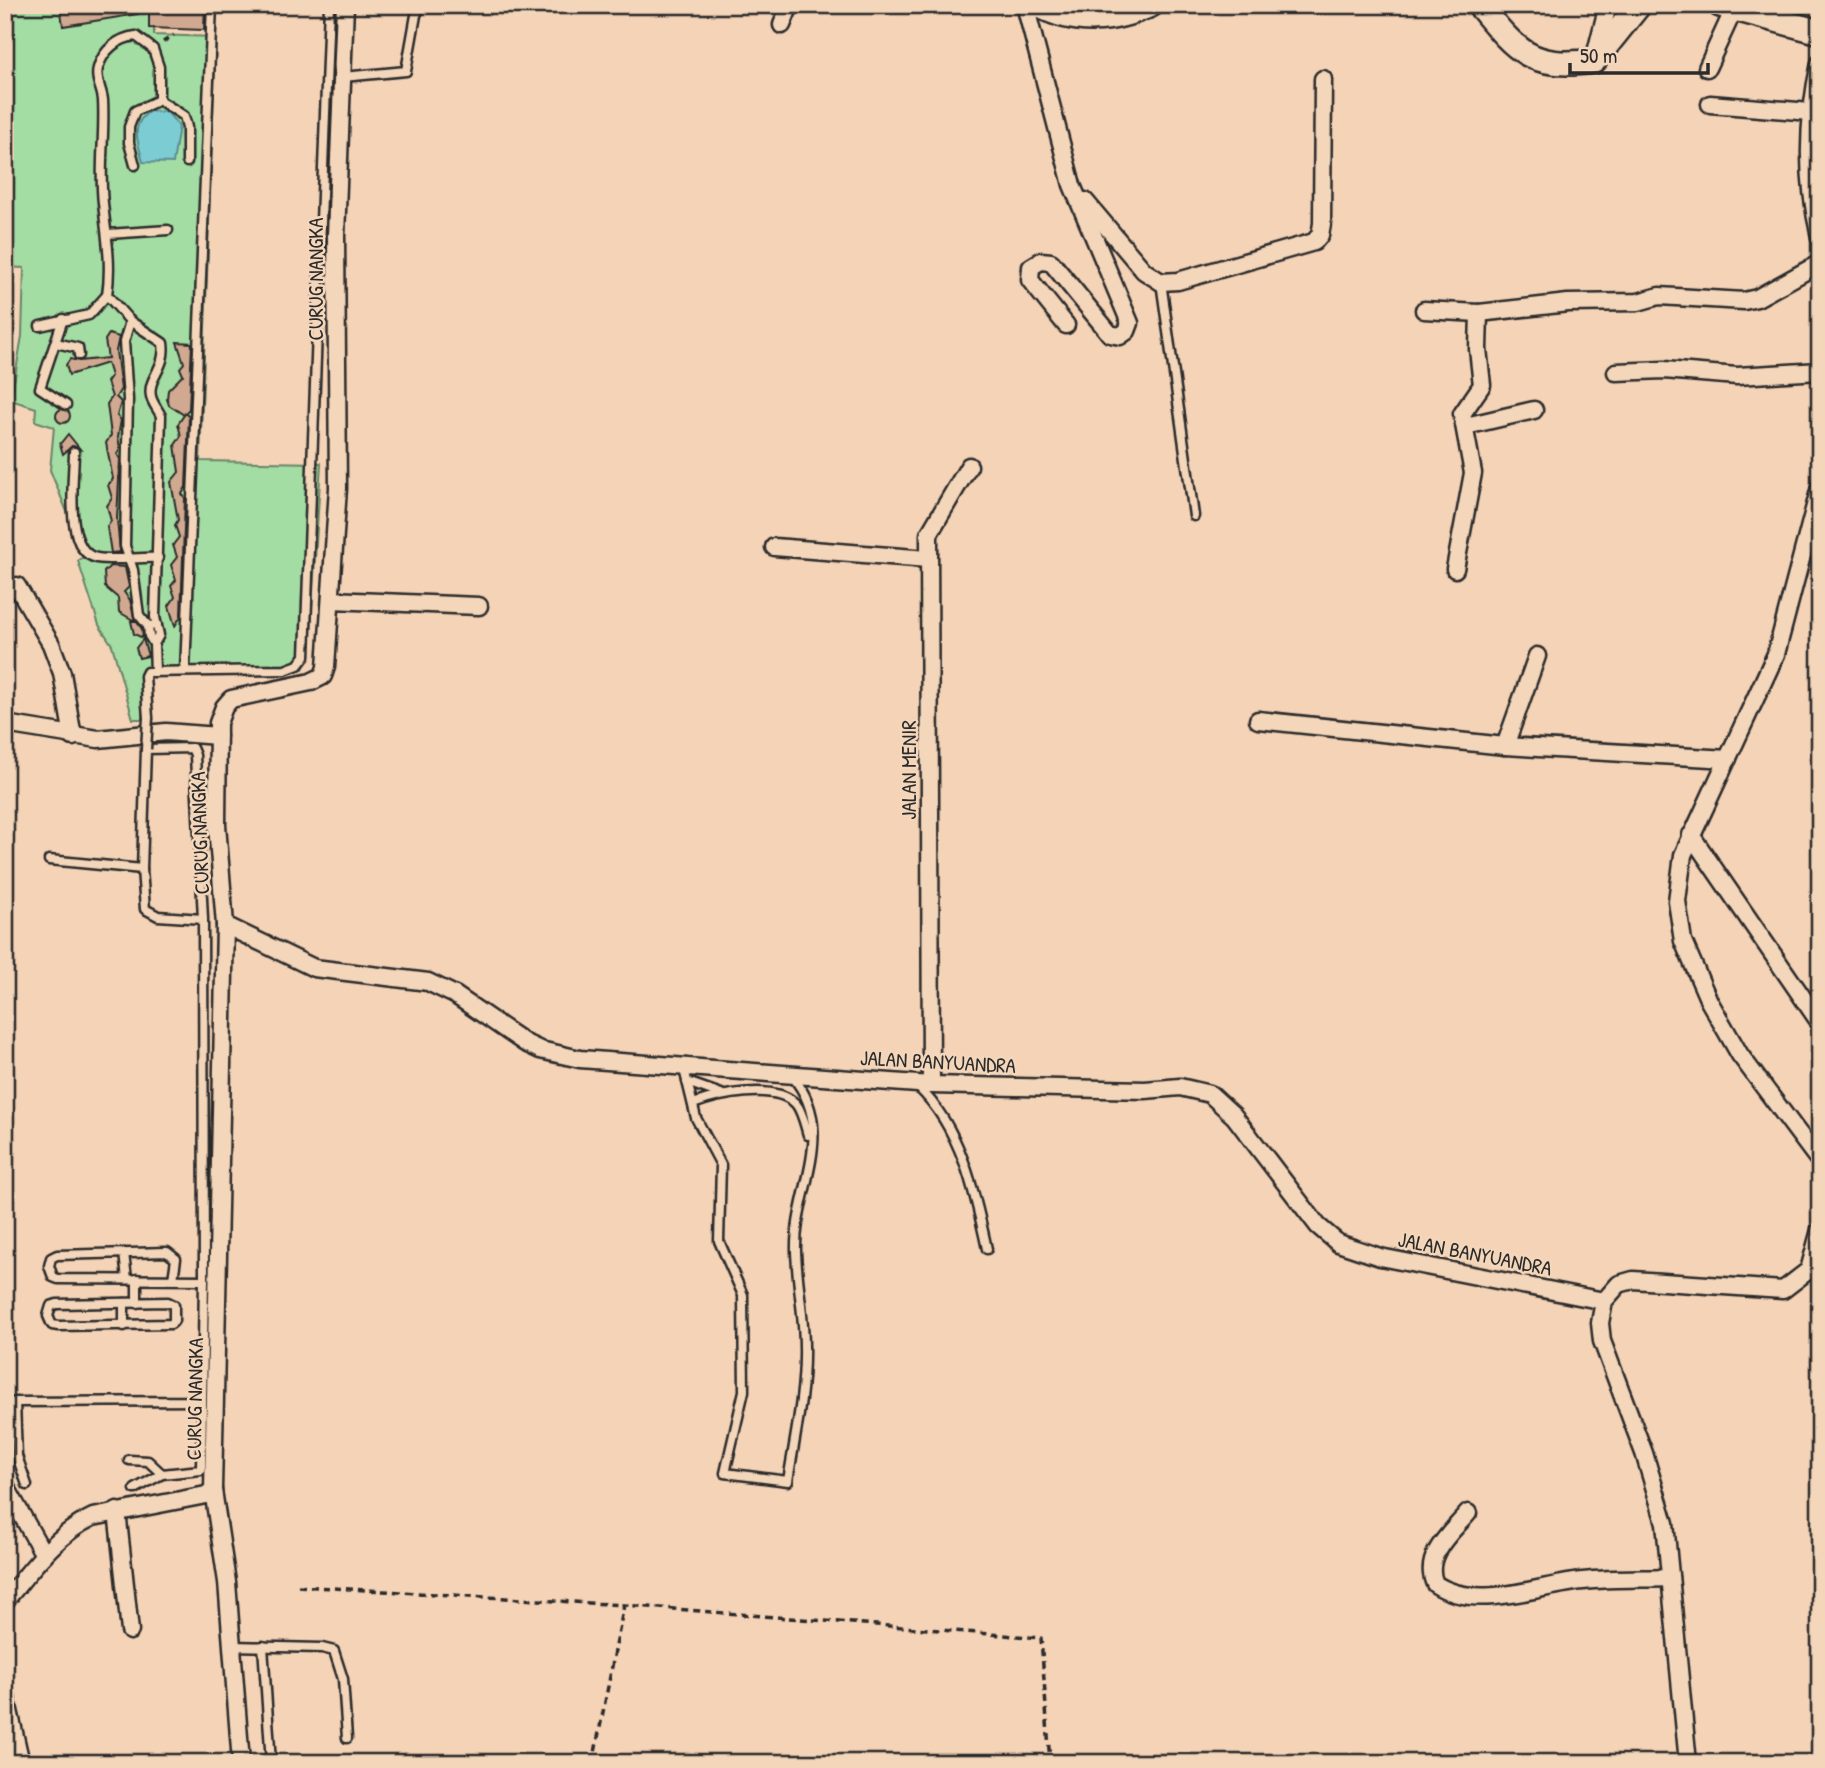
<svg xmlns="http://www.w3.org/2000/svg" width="1825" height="1768" viewBox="0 0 1825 1768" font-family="'Patrick Hand',sans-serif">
<rect width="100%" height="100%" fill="#f5d3b7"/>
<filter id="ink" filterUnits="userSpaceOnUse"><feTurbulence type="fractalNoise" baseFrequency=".0143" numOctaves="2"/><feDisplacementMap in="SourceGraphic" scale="14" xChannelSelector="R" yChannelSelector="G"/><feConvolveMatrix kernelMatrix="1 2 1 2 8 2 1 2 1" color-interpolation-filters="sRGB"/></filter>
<g filter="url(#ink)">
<polygon fill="#a3dda3" stroke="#678467" stroke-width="2" points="5,5 154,5 154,35 216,37 200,461 321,463 309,657 303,669 145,673 142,719 133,719 112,645 99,625 78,561 85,556 50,470 54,427 35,421 36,408 11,400 22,336 24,268 5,267 5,226 13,146 5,108"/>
<path fill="#7ccdd3" stroke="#5c8c90" stroke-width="2" d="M150 111 167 112 179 126 173 163 143 162C138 141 129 125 150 111Z"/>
<g fill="#d1a990" stroke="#2b2b2b" stroke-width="2">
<polygon points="60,5 137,5 138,14 63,26"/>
<polygon points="149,5 205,5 204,30 149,28"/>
<polygon points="109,334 119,337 116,351 121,389 116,397 121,402 117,416 121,420 118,437 120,448 117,454 120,459 117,519 120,552 111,553 107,527 111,521 107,506 112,498 108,485 113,479 106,443 111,435 107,404 112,397 107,382 111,376 107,363 69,375 66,365 70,359 79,361 108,358 105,340"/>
<polygon points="177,342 192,343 189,409 185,413 189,417 186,487 182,494 185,498 181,616 175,626 169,606 175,597 171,586 176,580 171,565 177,557 173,545 179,537 175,525 178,520 171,482 179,472 175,445 181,436 178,424 184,415 169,405 167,399 168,390 183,375 180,368 184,363"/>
<circle cx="63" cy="416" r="7"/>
<polygon points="68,434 80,449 72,446 63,454 60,444"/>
<polygon points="110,566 125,567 129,587 124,592 130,600 135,621 119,612 118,598 105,587 104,572"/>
<polygon points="131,621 136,621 142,629 143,638 134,634"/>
<polygon points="143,639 148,656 139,658 136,648"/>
</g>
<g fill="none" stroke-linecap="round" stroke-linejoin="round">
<g stroke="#2b2b2b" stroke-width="13">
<g id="lane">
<polyline points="343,77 406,71 416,15 421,5"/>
<polyline points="159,100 184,116 187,127 187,162"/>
<polyline points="108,234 168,230"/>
<polyline points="1161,282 1194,516"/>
<polyline points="63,319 40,388 66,405"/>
<path d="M130 321 107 295C112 263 106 235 103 203 99 169 105 134 103 100 102 89 95 80 98 68 103 50 118 38 136 36L153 49 159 67V100L135 111 129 127V143L135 165"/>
<polyline points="40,326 89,315 107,295"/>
<polyline points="56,343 78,348 79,355"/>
<path d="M74 452C74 476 63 552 97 558 115 561 139 557 158 558"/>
<path d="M148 626 139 615 133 570 125 546 128 399 124 342 130 321 163 343C167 368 147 378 151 396 152 403 158 409 161 416L155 617 159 635 154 644 149 636 148 626 157 625"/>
<polyline points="154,644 155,672"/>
<polyline points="185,671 212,5"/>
<polyline points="148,718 145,676 147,672 285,670 298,665 305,656 329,5"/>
<polyline points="49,860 142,869"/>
<path d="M684 1069 696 1118 721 1165 719 1241 743 1295 744 1391 725 1473 788 1481C795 1437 805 1392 804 1347 804 1315 797 1283 796 1251 794 1191 839 1131 792 1076"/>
<polyline points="687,1082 721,1094"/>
<path d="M918 1087C961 1128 975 1193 987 1249"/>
<path d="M693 1104C717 1095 775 1082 796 1104 802 1111 805 1125 808 1135"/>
<polyline points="124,1253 127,1279"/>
<polyline points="137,1279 137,1303"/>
<polyline points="173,1279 176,1259 167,1252 57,1255 51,1258 49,1266 53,1277 58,1279 204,1280 203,919 195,755 192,748 146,749 142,869 145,909 158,916 203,919"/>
<polygon points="168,1302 174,1305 174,1321 171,1324 58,1326 52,1325 48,1316 51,1306 57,1304"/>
<polyline points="124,1326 124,1303"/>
<polyline points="129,1460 148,1461 162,1474 201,1470 202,1401"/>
<polyline points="27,1485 17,1456 15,1402 202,1401 204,1280"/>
<polyline points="135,1489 162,1474"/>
<polyline points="232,1646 322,1648 334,1651 343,1679 347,1738"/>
<polyline points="263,1646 271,1763"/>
</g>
</g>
<g stroke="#2b2b2b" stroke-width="21">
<g id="street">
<polyline points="1025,5 1072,185 1130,323 1127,331 1120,336 1110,334 1051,262 1041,261 1031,267 1030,280 1066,325"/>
<polyline points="782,25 790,5"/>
<polyline points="1596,52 1608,5"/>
<path d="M1820 63C1807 121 1806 179 1820 237"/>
<polyline points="1707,68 1734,9"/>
<polyline points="1710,104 1811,112"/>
<polyline points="1085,201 1144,271 1161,282 1178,281 1314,242 1320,235 1322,224 1323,79"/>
<polyline points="1424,310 1479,313"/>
<polyline points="1616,372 1664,370 1737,376 1820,371"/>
<polyline points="1466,426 1534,410"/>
<polyline points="1820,487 1776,654 1683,855 1677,901 1683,941 1709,1001 1740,1055 1820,1162"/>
<polyline points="774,547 928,559"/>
<polyline points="1455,569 1473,473 1462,414 1482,385 1478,349 1479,313 1568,303 1638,302 1659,296 1744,301 1757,298 1820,263"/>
<polyline points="5,591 17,586 51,644 62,673 73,737"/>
<polyline points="331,600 479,606"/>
<polyline points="1258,720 1505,746 1728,759"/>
<polyline points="5,724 98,739 166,732 218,736"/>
<polyline points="1505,746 1537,656"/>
<polyline points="1691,835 1820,1023"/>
<polyline points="225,925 314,968 428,982 455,995 525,1043 540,1050 580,1059 931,1085 1145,1090 1180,1087 1210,1094 1234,1116 1318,1226 1338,1243 1380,1257 1604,1301"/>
<polyline points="931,1085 929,534 969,466"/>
<polyline points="5,1485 44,1555"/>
<polyline points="213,1490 227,1582 241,1763"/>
<polyline points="117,1511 130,1631"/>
<path d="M1468 1513C1451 1533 1422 1556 1435 1584 1477 1612 1539 1585 1583 1581 1612 1578 1641 1579 1670 1578"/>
<path d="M5 1601C31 1570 56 1534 93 1517L206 1495 213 1490 225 925 217 825 218 723 224 707 231 699 311 682 323 676 326 667 338 488 336 236 345 5"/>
<polyline points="5,1693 21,1763"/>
<polyline points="1688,1763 1665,1523 1644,1453 1602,1341 1600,1323 1604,1301 1619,1284 1633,1280 1783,1290 1809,1270 1820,1230"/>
</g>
</g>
<g stroke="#2b2b2b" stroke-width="28">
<g id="secondary">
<path d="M1038 5C1076 25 1112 22 1151 5"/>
<path d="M1479 5C1518 53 1531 69 1594 61L1639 5"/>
<polyline points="1720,5 1820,32"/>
</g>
</g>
<g stroke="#2b2b2b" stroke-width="3.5" stroke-dasharray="7 5" stroke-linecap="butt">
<polyline points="163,42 174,35"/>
<polyline points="298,1586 624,1605 1041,1638 1050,1763"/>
<polyline points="593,1763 624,1605"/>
</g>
<use href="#lane" stroke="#f4d6ba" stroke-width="8"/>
<use href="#street" stroke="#f4d6ba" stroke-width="16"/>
<use href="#secondary" stroke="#f4d6ba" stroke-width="23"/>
<g stroke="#2b2b2b" stroke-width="13" stroke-linecap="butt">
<polyline id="lane-bridge" points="146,749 148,718"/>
</g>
<use href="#lane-bridge" stroke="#f4d6ba" stroke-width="8"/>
</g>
</g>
<g text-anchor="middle" stroke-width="5" stroke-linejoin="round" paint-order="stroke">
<g font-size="21" fill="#2b2b2b" stroke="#f4d6ba">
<text transform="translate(316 279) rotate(-90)" y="7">CURUG NANGKA</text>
<text transform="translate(909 770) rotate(-90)" y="7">JALAN MENIR</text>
<text transform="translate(200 833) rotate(-92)" y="7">CURUG NANGKA</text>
<text transform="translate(938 1062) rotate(3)" y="7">JALAN BANYUANDRA</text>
<text transform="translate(1475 1254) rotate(11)" y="7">JALAN BANYUANDRA</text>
<text transform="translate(195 1399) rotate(-89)" y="7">CURUG NANGKA</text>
</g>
</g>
<rect width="1825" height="1768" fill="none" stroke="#f4d6ba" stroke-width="28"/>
<rect x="14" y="14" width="1797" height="1740" fill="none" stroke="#2b2b2b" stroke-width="2.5" filter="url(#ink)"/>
<path d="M1570 63v10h138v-10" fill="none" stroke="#2b2b2b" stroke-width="3.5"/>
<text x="1580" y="63" font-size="21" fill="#2b2b2b" stroke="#f4d6ba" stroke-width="5" paint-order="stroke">50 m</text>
</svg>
